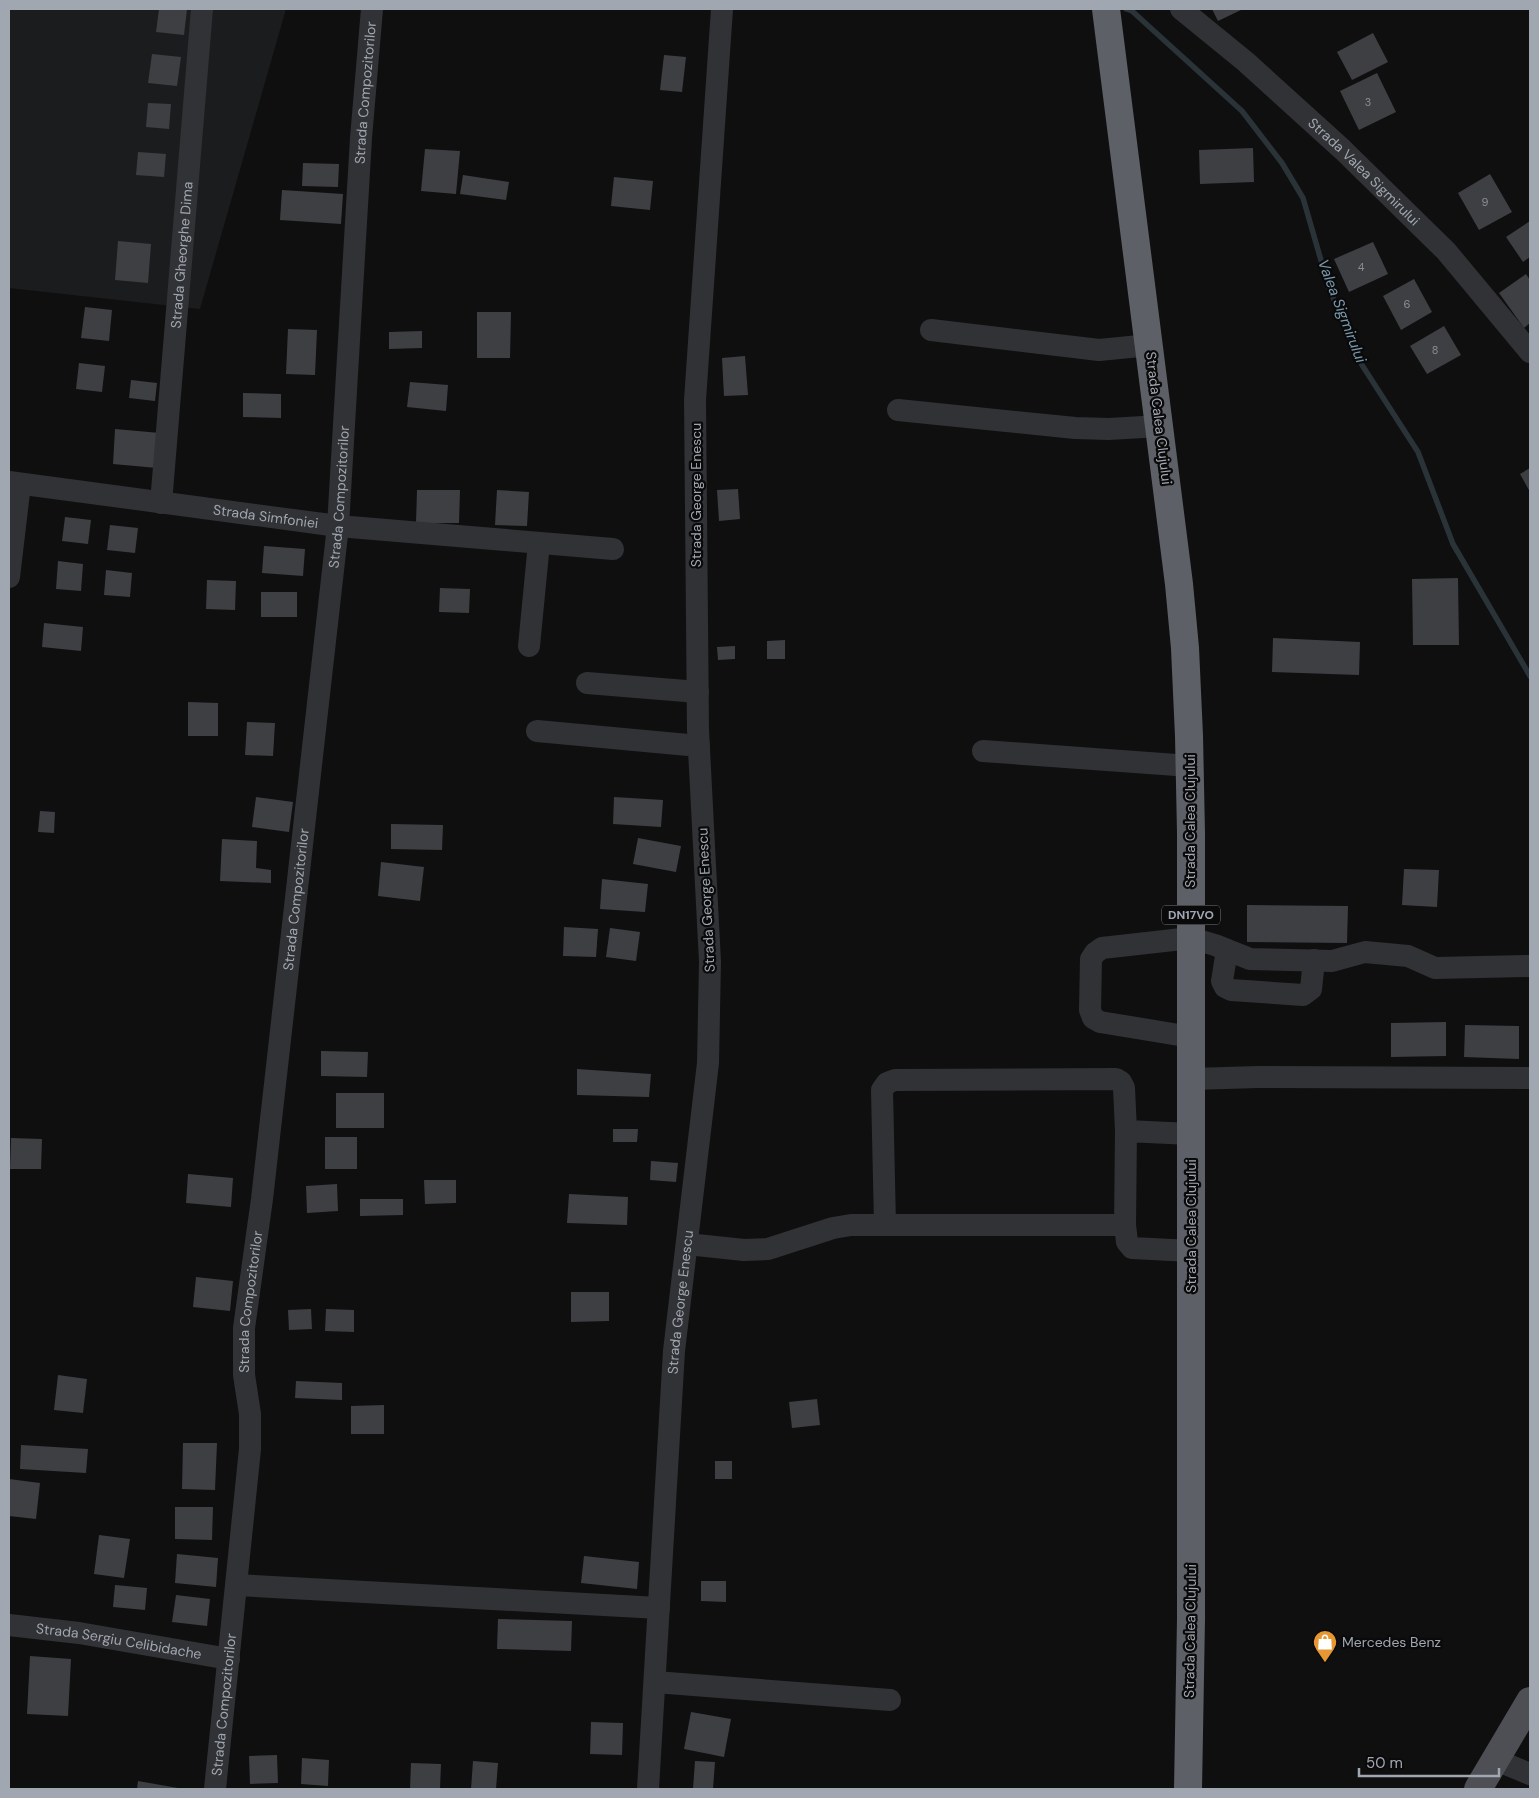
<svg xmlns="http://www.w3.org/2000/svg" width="1539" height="1798" viewBox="0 0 1539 1798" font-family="'DM Sans',sans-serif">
<rect width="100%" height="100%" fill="#0f0f10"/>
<polygon fill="#1b1c1d" points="9,9 286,9 200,309 9,288"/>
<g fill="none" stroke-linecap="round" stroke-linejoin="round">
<polyline stroke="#2a3338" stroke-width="5.5" points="1126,9 1132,11 1242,111 1282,163 1303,198 1329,288 1362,365 1418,452 1453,544 1530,676"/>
</g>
<g fill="#3e3f43">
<polygon points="159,9 187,9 184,35 156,32"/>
<polygon points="1212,9 1243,9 1218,21"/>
<polygon points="1373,33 1388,62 1352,80 1337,52"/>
<polygon points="152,54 181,57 177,86 148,83"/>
<polygon points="664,55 686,57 682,92 660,90"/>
<polygon points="1377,73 1396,112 1359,130 1340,91"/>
<polygon points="148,103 171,104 169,129 146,127"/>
<polygon points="1253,148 1254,182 1200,184 1199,150"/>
<polygon points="425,149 460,151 456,194 421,191"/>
<polygon points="138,152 166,154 164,177 136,175"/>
<polygon points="303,163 339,164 338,187 302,186"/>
<polygon points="1490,174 1512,212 1479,230 1458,193"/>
<polygon points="463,175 509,182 506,200 460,194"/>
<polygon points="614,177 653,181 650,210 611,206"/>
<polygon points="282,190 343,194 341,224 280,220"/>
<polygon points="1530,221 1530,257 1523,262 1506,237"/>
<polygon points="118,241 151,244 148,283 115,280"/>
<polygon points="1373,242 1388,274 1349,292 1334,259"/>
<polygon points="1526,274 1530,280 1530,323 1524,328 1499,293"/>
<polygon points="1414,279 1432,312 1401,330 1383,296"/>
<polygon points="85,307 112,310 109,341 81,338"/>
<polygon points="477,312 511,312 510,358 477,358"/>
<polygon points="1444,326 1461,355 1427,374 1410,346"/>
<polygon points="288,329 317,330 315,375 286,374"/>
<polygon points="422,331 422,348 389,349 389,332"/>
<polygon points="745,356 748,395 724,396 722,358"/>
<polygon points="79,363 105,366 102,392 76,389"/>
<polygon points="131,380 157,383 155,401 129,398"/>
<polygon points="410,382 448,385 446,411 407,407"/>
<polygon points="243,393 281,394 281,418 243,417"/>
<polygon points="115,429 160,433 157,468 113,464"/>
<polygon points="1530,468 1530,492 1520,474"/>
<polygon points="738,489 740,519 719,521 717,490"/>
<polygon points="417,490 460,490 459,523 416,523"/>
<polygon points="497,490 529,492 527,526 495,525"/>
<polygon points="65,517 91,520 88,544 62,541"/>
<polygon points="110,525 138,528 135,553 107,550"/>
<polygon points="264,546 305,549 303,576 262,573"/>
<polygon points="58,561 83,564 81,591 56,589"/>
<polygon points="106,570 132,573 130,597 104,595"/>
<polygon points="1458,578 1459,645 1413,645 1412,579"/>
<polygon points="207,580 236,581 235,610 206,609"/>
<polygon points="440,588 470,589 469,613 439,612"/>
<rect x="261" y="592" width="36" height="25"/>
<polygon points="44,623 83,627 81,651 42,647"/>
<polygon points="1273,638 1360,642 1359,675 1272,672"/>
<polygon points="785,640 785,659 767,659 767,641"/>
<polygon points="735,646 735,659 718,660 717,647"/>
<polygon points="188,702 218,703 218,736 188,736"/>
<polygon points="247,722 275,723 273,756 245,755"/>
<polygon points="256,797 293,802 289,832 252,827"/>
<polygon points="614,797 663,800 661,827 613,824"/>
<polygon points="40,811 55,812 54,833 38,832"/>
<polygon points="391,824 443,825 442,850 391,849"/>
<polygon points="638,838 681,846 676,872 633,864"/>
<polygon points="222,839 257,841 256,868 271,870 271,883 220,881"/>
<polygon points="381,862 424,867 420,901 378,896"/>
<polygon points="1404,869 1439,870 1437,907 1402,905"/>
<polygon points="602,879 648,884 645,912 600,909"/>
<polygon points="1247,905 1348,906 1347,943 1247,942"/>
<polygon points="564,927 598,929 596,957 563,956"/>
<polygon points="610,928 640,932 636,961 606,957"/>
<polygon points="1446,1022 1446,1056 1391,1057 1391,1023"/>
<polygon points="1465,1025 1519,1026 1519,1059 1464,1057"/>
<polygon points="321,1051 368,1052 367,1077 321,1076"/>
<polygon points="577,1069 651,1074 649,1097 577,1095"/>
<rect x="336" y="1093" width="48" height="35"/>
<polygon points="613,1129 638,1129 637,1142 613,1142"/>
<rect x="325" y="1137" width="32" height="32"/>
<polygon points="11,1138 42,1139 41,1169 10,1169"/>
<polygon points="651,1161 678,1163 676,1182 650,1180"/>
<polygon points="188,1174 233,1178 231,1207 186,1203"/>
<polygon points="424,1180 456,1180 456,1203 425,1204"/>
<polygon points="337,1184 338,1211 307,1213 306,1186"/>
<polygon points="569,1194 628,1197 627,1225 567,1223"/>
<polygon points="360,1199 403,1199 403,1215 360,1216"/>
<polygon points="196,1277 233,1281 230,1311 193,1307"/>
<polygon points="571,1292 609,1292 609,1321 571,1322"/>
<polygon points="311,1309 312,1329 289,1330 288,1310"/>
<polygon points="326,1309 354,1310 354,1332 325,1331"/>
<polygon points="58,1375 87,1379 83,1413 54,1410"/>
<polygon points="296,1381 342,1383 342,1400 295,1398"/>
<polygon points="817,1399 820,1425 792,1428 789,1402"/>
<polygon points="384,1405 384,1434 351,1434 351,1406"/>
<polygon points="183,1443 217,1443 215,1490 182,1489"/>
<polygon points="21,1445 88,1449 86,1473 20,1469"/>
<rect x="715" y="1461" width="17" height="18"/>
<polygon points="9,1479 40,1483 36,1519 9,1516"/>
<polygon points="175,1507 213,1507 212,1540 175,1539"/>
<polygon points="99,1535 130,1539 124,1578 94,1574"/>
<polygon points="177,1554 218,1558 216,1587 175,1583"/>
<polygon points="584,1556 639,1562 637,1589 581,1583"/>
<polygon points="701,1581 726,1581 726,1602 701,1601"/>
<polygon points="115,1585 147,1588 145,1610 113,1607"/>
<polygon points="176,1595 210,1599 207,1626 172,1622"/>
<polygon points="498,1619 572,1621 571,1651 497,1649"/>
<polygon points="30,1656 71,1659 68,1716 27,1714"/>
<polygon points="691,1712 731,1719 724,1757 684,1749"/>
<polygon points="591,1722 623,1723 622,1755 590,1754"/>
<polygon points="277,1755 278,1783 250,1784 249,1756"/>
<polygon points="302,1758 329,1760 328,1786 301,1784"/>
<polygon points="473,1761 498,1763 496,1789 471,1789"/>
<polygon points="695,1761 715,1762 713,1789 693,1789"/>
<polygon points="411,1763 441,1764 440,1789 410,1789"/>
<polygon points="138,1781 178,1788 178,1789 137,1789"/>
</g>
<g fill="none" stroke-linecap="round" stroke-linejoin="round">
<g stroke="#313235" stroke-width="22">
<path id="s1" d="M1181 9 1246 62 1343 150 1446 251 1530 352"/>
<polyline points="931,330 1099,350 1150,345"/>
<polyline points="898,410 1075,428 1109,429 1160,426"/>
<path id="s2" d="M9 482 338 526 613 549"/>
<path id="s3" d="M161 503 202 9"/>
<polyline points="9,577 20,484"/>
<polyline points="529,646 539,543"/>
<polyline points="587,683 698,692"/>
<polyline points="537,731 699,746"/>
<polyline points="983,751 1190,766"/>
<polyline points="1227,950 1222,981 1225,987 1231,990 1303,995 1311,989 1314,960"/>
<polyline points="1191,1037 1100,1022 1093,1018 1090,1010 1091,959 1095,953 1102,948 1191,938 1215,945 1250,959 1332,961 1365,952 1408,956 1435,968 1530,966"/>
<polyline points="1191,1079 1258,1077 1530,1078"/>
<polyline points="1191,1134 1126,1131 1125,1225 1127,1242 1132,1248 1191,1251"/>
<polyline points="1125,1225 885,1225 882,1090 887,1083 895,1080 1116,1079 1121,1082 1124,1088 1126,1131"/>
<polyline points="687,1244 744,1250 768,1249 833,1228 851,1225 885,1225"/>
<polyline points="237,1585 659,1608"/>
<path id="s4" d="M9 1625 79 1633 229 1659"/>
<polyline points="655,1682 890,1700"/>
<polyline points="1496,1760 1530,1774"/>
<path id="s5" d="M215 1789 250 1449V1414L244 1375V1328L262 1199 338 526 361 138 372 9"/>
<path id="s6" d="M648 1789 674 1351 708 1063 710 962 698 730 695 400 722 9"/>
</g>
<polyline stroke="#4d4f54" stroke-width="28" points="1478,1789 1530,1701"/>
<polyline stroke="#5d6066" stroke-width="28" points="1106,9 1179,584 1185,648 1189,736 1191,833 1191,1619 1188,1789"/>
</g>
<defs>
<g id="shop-pin" transform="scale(1.25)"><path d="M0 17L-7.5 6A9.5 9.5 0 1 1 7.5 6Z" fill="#e69732" stroke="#0a0a0b"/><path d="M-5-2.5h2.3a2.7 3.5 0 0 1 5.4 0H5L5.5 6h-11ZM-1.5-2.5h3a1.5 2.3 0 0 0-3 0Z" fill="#fff"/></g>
</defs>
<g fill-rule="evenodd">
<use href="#shop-pin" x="1325" y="1642"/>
</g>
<g text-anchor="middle" stroke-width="4.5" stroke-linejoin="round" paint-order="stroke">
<g font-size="11" fill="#888d96">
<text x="1368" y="106">3</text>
<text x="1485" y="206">9</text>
<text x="1361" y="271">4</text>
<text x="1407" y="308">6</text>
<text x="1435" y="354">8</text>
</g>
<rect fill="#0a0a0b" stroke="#74787f" stroke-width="1" x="1162" y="905.5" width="58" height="19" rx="4"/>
<g font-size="12" font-weight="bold" fill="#a1a7b1">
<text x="1191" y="919">DN17VO</text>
</g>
<g font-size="14" fill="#a1a7b1" stroke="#0a0a0b">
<text dy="5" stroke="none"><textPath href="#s5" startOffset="1705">Strada Compozitorilor</textPath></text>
<text dy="5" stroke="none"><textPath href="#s1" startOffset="245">Strada Valea Sigmirului</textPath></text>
<text dy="5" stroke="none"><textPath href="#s3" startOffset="249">Strada Gheorghe Dima</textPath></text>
<text transform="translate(1159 418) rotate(83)" y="5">Strada Calea Clujului</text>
<text transform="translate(696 495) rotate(-90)" y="5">Strada George Enescu</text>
<text dy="5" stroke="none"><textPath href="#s5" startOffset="1300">Strada Compozitorilor</textPath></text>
<text dy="5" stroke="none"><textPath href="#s2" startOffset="259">Strada Simfoniei</textPath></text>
<text transform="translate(1190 821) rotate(-90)" y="5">Strada Calea Clujului</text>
<text dy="5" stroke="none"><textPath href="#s5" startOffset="895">Strada Compozitorilor</textPath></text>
<text transform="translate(706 900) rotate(-93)" y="5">Strada George Enescu</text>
<text transform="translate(1191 1226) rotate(-90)" y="5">Strada Calea Clujului</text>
<text dy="5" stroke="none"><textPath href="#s5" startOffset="490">Strada Compozitorilor</textPath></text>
<text dy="5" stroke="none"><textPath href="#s6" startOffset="488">Strada George Enescu</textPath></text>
<text transform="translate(1190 1631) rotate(-89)" y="5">Strada Calea Clujului</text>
<text dy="5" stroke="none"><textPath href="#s4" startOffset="111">Strada Sergiu Celibidache</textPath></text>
<text dy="5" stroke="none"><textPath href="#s5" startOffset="85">Strada Compozitorilor</textPath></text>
</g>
<g font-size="14" fill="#a1a7b1" stroke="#0a0a0b" text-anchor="start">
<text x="1342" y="1647">Mercedes Benz</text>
</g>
<g font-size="15" font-style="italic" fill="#7998ab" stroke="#0a0a0b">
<text transform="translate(1342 311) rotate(69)" y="5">Valea Sigmirului</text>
</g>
</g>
<rect width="1539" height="1798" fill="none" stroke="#a1a7b1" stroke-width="20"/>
<path d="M1359 1768v8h140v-8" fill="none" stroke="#a1a7b1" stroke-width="2.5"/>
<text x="1366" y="1768" font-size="15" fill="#a1a7b1" stroke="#0a0a0b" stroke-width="4" paint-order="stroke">50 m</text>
</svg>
